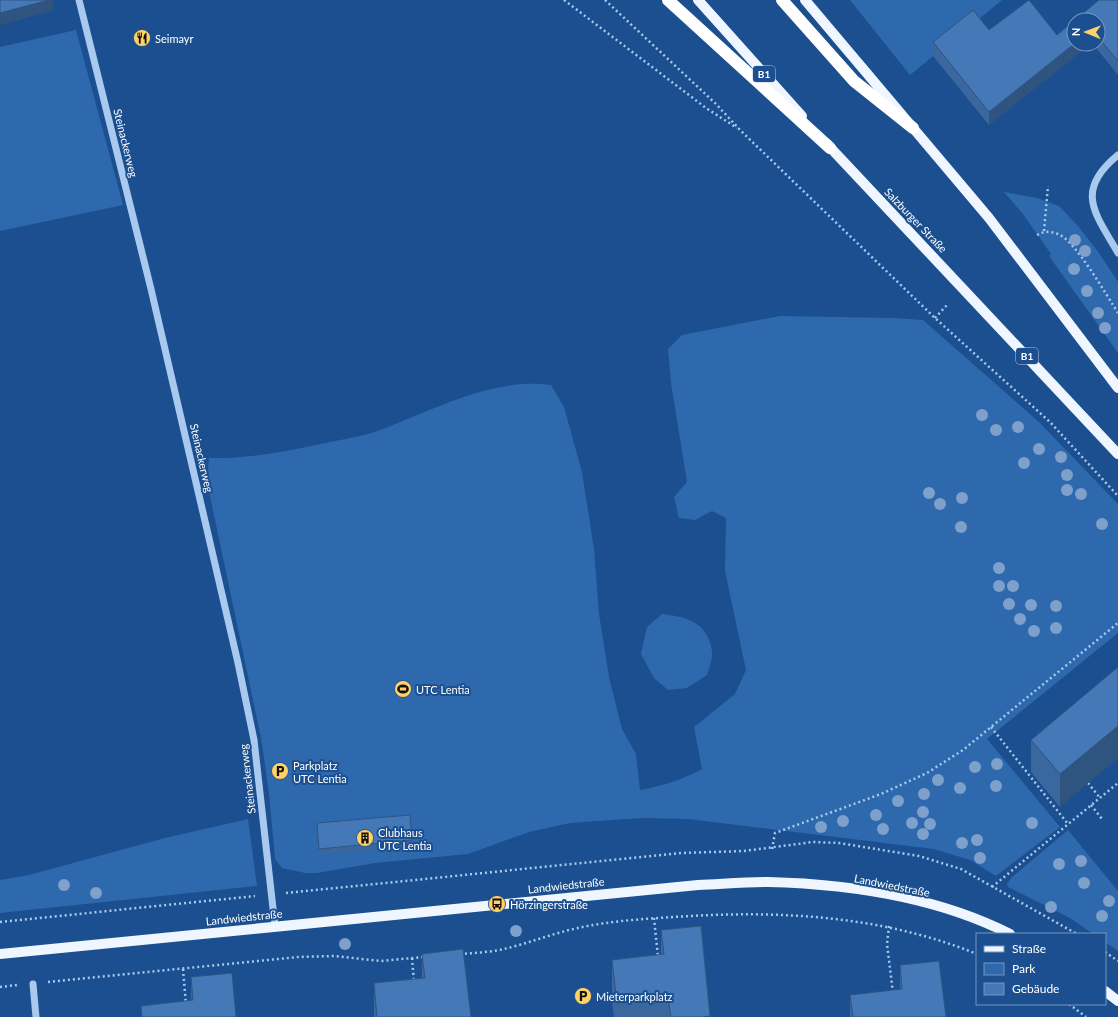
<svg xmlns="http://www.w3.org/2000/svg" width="1118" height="1017" font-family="Lato,sans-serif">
<rect width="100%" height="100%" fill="#1b4f8f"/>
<g fill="#2e69ad">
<path d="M850 0H1002L910 75Z"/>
<path d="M76 30 123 205 0 231V47Z"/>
<path d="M1004 192 1037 198 1059 206 1078 226 1099 253 1118 282V353L1049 256 1051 254 1023 214Z"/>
<path d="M780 316 893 318 923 320 1039 422 1118 504V633L987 739 1060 827 996 876 970 860 934 849 688 819 641 818 570 823 529 832 468 854 375 863 317 873H305L282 868 275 859 269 793 261 738 207 482 209 458C251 459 294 450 335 441 349 438 364 436 377 431 432 411 490 377 551 385L564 407 582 472 594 549 599 614 609 677 622 729 636 754 640 790C662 786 682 780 702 769L694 727 735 694 746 670 725 571 726 518 712 511 695 520 679 518 674 497 687 482 671 383 668 349 682 335Z"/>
<path d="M662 614C687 617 708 622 712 651 713 658 709 668 707 675L687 688 668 690 654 678 641 654 647 627Z"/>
<path d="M248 819 257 886 0 913V880L29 875 165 838Z"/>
<path d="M1068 830 1118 891V951L1105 942V934H1093L1070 918 1008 887 1007 884 1011 878Z"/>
</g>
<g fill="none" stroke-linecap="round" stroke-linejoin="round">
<g stroke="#a9c9ee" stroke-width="2.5" stroke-dasharray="2 3" stroke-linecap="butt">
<path d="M564 0 706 108 737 128"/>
<path d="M605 0 716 104 741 131 935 318 1050 422 1118 496"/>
<path d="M1044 231 1048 186"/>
<path d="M1037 235C1044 231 1050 231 1058 234 1075 240 1107 296 1118 313"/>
<path d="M935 318 947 305"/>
<path d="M991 727 1068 824"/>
<path d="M1088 783 1100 798"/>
<path d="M1091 805 1102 819"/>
<path d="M772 849 775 833 881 794 927 773 963 750 1118 623"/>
<path d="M992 887 1118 783"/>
<path d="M286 893 681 853 744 851 813 842 839 843 919 856 961 869 1077 934"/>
<path d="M654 918 658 957"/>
<path d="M0 922 255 896"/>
<path d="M889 926 887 944 893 993"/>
<path d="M1105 952 1118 961"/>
<path d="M460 954C476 953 493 952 508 948 532 942 554 933 578 928 609 921 642 919 674 917 777 910 881 915 977 954"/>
<path d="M412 958 414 982"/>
<path d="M183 969 186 1005"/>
<path d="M48 982 298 957 334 956 381 961 423 957"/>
<path d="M0 987 17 985"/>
<path d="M1069 1004 1086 1017"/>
</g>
<g stroke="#a9c9ee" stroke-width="7">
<path d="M79 0 151 289 238 663 254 740 275 926"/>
<path d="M1118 155C1074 191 1095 213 1118 253"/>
<path d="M33 984 36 1017"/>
</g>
<g stroke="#f0f6ff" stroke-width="10">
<path d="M698 0 802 116"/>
<path d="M805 0 989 218 1118 388"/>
<path d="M826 143 1118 454"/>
<path d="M0 954 698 885C722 884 745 882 768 882 849 884 937 897 1010 934"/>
<path d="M1105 991 1118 1001"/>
</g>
<g stroke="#fff" stroke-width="12">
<path d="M668 0 830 148"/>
<path d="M782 0 854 81 913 128"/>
</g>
</g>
<g fill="#7ea0ca">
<circle cx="1075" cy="240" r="6"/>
<circle cx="1085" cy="251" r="6"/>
<circle cx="1074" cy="269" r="6"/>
<circle cx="1087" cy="291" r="6"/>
<circle cx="1098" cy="313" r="6"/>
<circle cx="1105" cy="328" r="6"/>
<circle cx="982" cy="415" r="6"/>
<circle cx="1018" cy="427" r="6"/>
<circle cx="996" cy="430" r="6"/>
<circle cx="1039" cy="449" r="6"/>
<circle cx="1061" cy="457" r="6"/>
<circle cx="1024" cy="463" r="6"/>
<circle cx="1067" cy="475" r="6"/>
<circle cx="1067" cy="490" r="6"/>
<circle cx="929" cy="493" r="6"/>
<circle cx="1081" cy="494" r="6"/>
<circle cx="962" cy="498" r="6"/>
<circle cx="940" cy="504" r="6"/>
<circle cx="1102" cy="524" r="6"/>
<circle cx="961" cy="527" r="6"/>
<circle cx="999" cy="568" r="6"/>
<circle cx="999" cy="586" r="6"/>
<circle cx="1013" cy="586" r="6"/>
<circle cx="1009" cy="604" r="6"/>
<circle cx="1031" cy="605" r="6"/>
<circle cx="1056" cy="606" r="6"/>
<circle cx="1020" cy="619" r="6"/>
<circle cx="1056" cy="628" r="6"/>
<circle cx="1034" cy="631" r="6"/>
<circle cx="997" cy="764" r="6"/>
<circle cx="975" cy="767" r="6"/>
<circle cx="938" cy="780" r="6"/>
<circle cx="996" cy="786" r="6"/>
<circle cx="960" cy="788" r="6"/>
<circle cx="924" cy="794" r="6"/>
<circle cx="898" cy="801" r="6"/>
<circle cx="923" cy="812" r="6"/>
<circle cx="876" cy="815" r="6"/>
<circle cx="843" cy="821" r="6"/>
<circle cx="912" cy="823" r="6"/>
<circle cx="1032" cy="823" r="6"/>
<circle cx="930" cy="824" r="6"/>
<circle cx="821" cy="827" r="6"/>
<circle cx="883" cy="829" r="6"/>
<circle cx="923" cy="834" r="6"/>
<circle cx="977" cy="840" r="6"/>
<circle cx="962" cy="843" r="6"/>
<circle cx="980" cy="858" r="6"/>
<circle cx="1081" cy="861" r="6"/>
<circle cx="1059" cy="864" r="6"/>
<circle cx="1084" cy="883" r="6"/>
<circle cx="64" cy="885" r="6"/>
<circle cx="96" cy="893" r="6"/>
<circle cx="1109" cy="901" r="6"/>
<circle cx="1051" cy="907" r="6"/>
<circle cx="1102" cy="916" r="6"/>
<circle cx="516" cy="931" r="6"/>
<circle cx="345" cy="944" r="6"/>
</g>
<g fill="#3a679d">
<path d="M1118 0V75L1093 44H1098V20Z"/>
<path d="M989 30V125L933 56V42Z"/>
<path d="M1118 667 1060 807 1031 772V740Z"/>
<path d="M317 823 412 840V846L319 855Z"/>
<path d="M701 926 710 1017H614L612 1002V960L661 954V930Z"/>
<path d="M422 954 471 1017H374V983L422 978Z"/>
<path d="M900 965 946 1017H850V995L900 990Z"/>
<path d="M191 977 236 1017H141V1006L191 1001Z"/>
</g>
<g fill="#305480">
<path d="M49 0H53V11L0 25V13Z"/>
<path d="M1074 44H1091L989 125V112Z"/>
<path d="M1118 726V758L1060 807V774Z"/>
</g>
<g fill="#4478b7" stroke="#305480">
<path d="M0 0H49L0 13Z"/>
<path d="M1029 0 1057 35 1074 21V44L989 112 933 42 973 10 989 30Z"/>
<path d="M1099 0H1118V61L1098 37V20H1075Z"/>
<path d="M1118 667V726L1060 774 1031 740Z"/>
<path d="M410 815 412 840 319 849 317 823Z"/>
<path d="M701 926 710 1016 702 1017H671L668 997 617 1003 612 960 664 954 661 930Z"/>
<path d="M463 949 471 1017H377L374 983 425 978 422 954Z"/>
<path d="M939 961 946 1017H853L850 995 902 989 900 965Z"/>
<path d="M232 973 236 1017H142L141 1006 193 1000 191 977Z"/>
</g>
<defs>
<g id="restaurant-disc" transform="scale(0.9)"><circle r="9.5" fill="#ffd166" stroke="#1b4f8f"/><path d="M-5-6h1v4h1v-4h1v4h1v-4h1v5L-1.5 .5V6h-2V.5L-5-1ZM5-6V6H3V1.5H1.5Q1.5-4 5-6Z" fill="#111"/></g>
<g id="stadium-disc" transform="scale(0.9)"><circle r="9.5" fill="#ffd166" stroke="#1b4f8f"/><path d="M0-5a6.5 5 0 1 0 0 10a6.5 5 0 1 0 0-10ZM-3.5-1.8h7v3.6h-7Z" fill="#111"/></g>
<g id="parking-disc" transform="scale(0.9)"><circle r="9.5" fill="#ffd166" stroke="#1b4f8f"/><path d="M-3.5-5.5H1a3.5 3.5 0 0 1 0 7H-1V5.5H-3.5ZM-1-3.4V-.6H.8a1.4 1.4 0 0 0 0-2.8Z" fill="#111"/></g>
<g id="building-disc" transform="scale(0.9)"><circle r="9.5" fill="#ffd166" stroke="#1b4f8f"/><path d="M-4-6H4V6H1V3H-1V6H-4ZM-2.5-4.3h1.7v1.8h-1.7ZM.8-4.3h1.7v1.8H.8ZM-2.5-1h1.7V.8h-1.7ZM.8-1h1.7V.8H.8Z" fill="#111"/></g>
<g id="bus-disc" transform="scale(0.9)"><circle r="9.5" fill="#ffd166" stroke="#1b4f8f"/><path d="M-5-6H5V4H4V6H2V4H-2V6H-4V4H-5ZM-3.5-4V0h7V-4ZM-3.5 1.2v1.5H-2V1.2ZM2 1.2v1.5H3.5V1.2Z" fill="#111"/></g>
</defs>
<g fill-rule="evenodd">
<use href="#restaurant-disc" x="142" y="38"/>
<use href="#stadium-disc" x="403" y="689"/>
<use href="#parking-disc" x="280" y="771"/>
<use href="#building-disc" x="365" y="838"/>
<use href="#bus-disc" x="497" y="904"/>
<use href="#parking-disc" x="583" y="996"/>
</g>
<g text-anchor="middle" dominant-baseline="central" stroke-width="4" stroke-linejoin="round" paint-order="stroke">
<g fill="#1b4f8f" stroke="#bbcadd" stroke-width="1">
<rect x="753" y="66" width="22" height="16" rx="3"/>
<rect x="1016" y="348" width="22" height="16" rx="3"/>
</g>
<g font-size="10" font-weight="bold" fill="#fff">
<text x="764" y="74">B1</text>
<text x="1027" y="356">B1</text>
</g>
<g font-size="11" fill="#fff" stroke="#1b4f8f" text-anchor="start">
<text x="155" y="38">Seimayr</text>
<text x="416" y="689">UTC Lentia</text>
<text x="293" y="765">Parkplatz<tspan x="293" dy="13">UTC Lentia</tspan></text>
<text x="378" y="832">Clubhaus<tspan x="378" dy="13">UTC Lentia</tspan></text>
<text x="510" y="904">Hörzingerstraße</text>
<text x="596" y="996">Mieterparkplatz</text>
</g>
<g font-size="11" fill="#fff" stroke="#1b4f8f">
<text transform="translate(126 143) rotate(76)">Steinackerweg</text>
<text transform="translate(916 220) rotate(46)">Salzburger Straße</text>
<text transform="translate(202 458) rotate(77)">Steinackerweg</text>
<text transform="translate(247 779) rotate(-97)">Steinackerweg</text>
<text transform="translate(566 885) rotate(-6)">Landwiedstraße</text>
<text transform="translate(892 885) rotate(11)">Landwiedstraße</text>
<text transform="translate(244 917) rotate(-6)">Landwiedstraße</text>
</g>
</g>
<rect x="976" y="933" width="130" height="72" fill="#1b4f8f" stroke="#7695bc"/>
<rect x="984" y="946" width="20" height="6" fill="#f0f6ff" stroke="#7695bc"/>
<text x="1012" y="953" font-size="12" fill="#ffffff">Straße</text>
<rect x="984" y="963" width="20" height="12" fill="#2e69ad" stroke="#7695bc"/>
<text x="1012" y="973" font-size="12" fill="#ffffff">Park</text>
<rect x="984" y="983" width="20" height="12" fill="#4478b7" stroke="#7695bc"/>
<text x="1012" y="993" font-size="12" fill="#ffffff">Gebäude</text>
<g transform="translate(1086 32) rotate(271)"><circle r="19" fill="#1b4f8f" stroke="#7695bc"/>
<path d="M0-3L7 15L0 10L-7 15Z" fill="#ffd166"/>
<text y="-6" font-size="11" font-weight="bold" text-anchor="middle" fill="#ffffff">N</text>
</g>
</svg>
